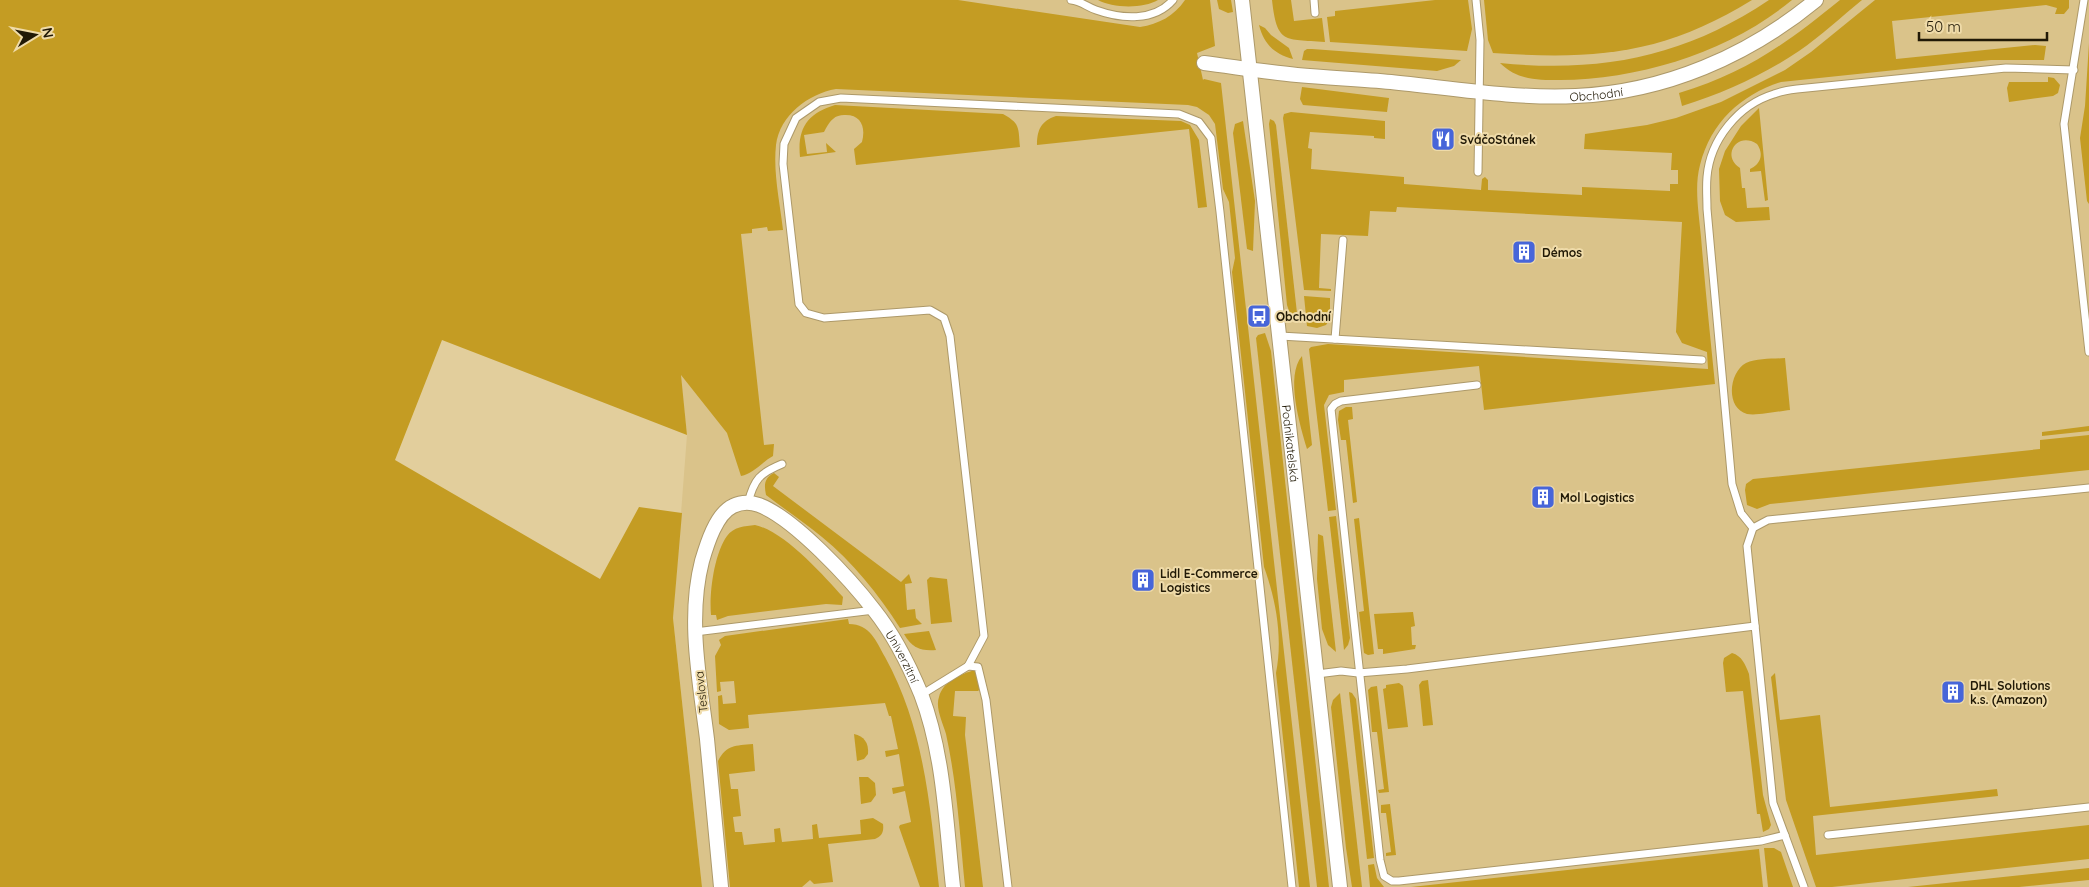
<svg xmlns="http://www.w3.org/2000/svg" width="2089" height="887" font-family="Quicksand,sans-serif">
<rect width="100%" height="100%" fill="#e2ce9c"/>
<path fill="#dac38a" d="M640 0H2089V887H702L673 618 687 435Z"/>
<g fill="#c49c23">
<path d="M0 0H958L1140 27C1159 24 1174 16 1185 0H1210L1215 46 1197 53 1203 80 1204 79 1221 83 1310 887H1299L1276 673C1283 638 1276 600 1264 567L1232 272 1235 258 1229 202 1223 189 1215 124 1209 115 1197 107 1188 105 836 89C808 94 780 115 776 145 773 173 780 203 783 230L768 231 767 227 752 229V233L741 234 764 445 774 444 773 456C762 462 753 474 741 476L727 433 681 375 687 435 442 340 395 460 600 579 639 507 682 513 673 618 702 887H0Z"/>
<path d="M1098 0H1158C1143 9 1112 8 1098 0Z"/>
<path d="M1217 0H1231L1233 12 1228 13 1219 9Z"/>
<path d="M1272 0H1291L1294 21 1322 18 1325 42C1284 39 1277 44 1272 0Z"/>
<path d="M1435 0H1468L1472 29 1467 51 1330 42 1327 17 1335 16V11Z"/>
<path d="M1484 0H1752C1663 55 1594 60 1493 53L1488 40Z"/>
<path d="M1769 0H1792C1729 52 1641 79 1560 80 1537 80 1517 80 1500 63 1601 73 1684 57 1769 0Z"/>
<path d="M1840 0H1862C1841 17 1821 36 1799 51 1763 75 1724 93 1682 106L1679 93C1746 73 1787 43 1840 0Z"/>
<path d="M1875 0H2069V8L2064 14H2055L2057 8 2046 5 1892 21 1896 59 2035 45 2046 46 2044 60H1991L1781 82C1741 95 1711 122 1700 165 1694 187 1699 214 1701 237 1705 286 1710 335 1715 384L1484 410 1479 366 1344 380V392L1329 395 1324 405 1336 510 1328 511 1309 349 1311 347 1328 344 1708 369 1707 352 1682 343 1676 332 1682 222 1397 207 1396 212 1370 211 1368 236 1321 234 1319 288 1331 289V291L1304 290 1283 118 1284 114 1291 112 1385 121V139L1374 138V136L1310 132 1308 148 1312 149 1311 169 1404 177V184L1481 190 1482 179 1485 177 1488 180V190L1582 195V187L1670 191V184H1678V170H1671L1672 153 1584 149 1585 134 1647 125 1676 118 1721 102 1785 70 1811 52Z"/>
<path d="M1259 25 1265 28 1271 35 1289 48 1293 59C1274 54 1264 44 1259 25Z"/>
<path d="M2089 43V204L2087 201 2080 138 2085 106Z"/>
<path d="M1307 49H1312L1461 60 1454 66 1437 71 1302 60 1304 51Z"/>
<path d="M2048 77 2054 78 2060 85 2058 93 2053 96 2009 102 2007 88 2009 82H2048Z"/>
<path d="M1302 87 1389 98 1387 112 1303 105 1300 99Z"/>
<path d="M835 105 1003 114C1021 124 1018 128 1020 147L856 165 854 149 862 142C866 127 861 114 844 115 840 115 836 116 833 119 829 122 826 128 824 132L804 135 807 154 827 152 826 143 836 152 800 157C797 128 808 113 835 105Z"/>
<path d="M1759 108 1768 200 1765 201 1761 171 1750 172V169C1761 164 1764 154 1757 144 1737 131 1721 156 1740 168L1742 188H1745L1747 208 1769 207 1770 220 1736 222 1725 215 1720 201 1719 169 1725 151 1741 126Z"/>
<path d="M1056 116 1181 121 1190 125 1199 140 1207 207 1198 208 1189 129 1037 145C1037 130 1041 121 1056 116Z"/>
<path d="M1270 119 1274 121 1276 125 1298 322 1289 311 1287 305 1269 124Z"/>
<path d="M1243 121 1255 201 1253 251 1247 249 1233 133 1235 124Z"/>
<path d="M1304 296 1330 298V319L1326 325 1317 328 1307 326Z"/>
<path d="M1265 333 1271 351 1329 887H1317L1256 338 1258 335Z"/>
<path d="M1302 356 1312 445 1307 449C1300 425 1285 376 1302 356Z"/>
<path d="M1785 358 1790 410C1779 411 1757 416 1747 414 1725 408 1729 372 1746 363 1757 358 1773 359 1785 358Z"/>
<path d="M1346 407H1352L1353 419 1348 420 1357 502 1353 503 1346 440H1341L1338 420 1339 411Z"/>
<path d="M2089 426V431L2042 436V432Z"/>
<path d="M2089 435V470L1770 504 1757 509 1747 505 1745 490 1746 484 1753 479 2040 449V440Z"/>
<path d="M774 473 779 477 773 486 901 582 909 574 912 583 905 584 907 610 915 609 916 618 922 624 900 628C879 595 852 561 822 537 804 522 784 509 766 495 764 485 764 478 774 473Z"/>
<path d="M1336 516 1350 638 1348 645 1344 650 1329 517Z"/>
<path d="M1359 518 1374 654 1368 655 1364 653 1359 612 1364 611 1354 519Z"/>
<path d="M755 525C784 531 823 575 843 597L842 605 826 604 728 616 717 620 716 615H711C709 594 714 554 727 536 733 527 745 526 755 525Z"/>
<path d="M1318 534 1323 536 1336 652 1328 645 1322 629 1317 579Z"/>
<path d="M930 577 947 579 952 622 931 624 927 580Z"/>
<path d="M1413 612 1415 626 1411 627 1412 645H1416L1415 649 1383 654V649H1378L1374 614Z"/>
<path d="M848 619 849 624C870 624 876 641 885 657 925 730 930 807 939 887H920L899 827 900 825 911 822 905 791 893 794 892 788 904 786 899 754 886 757 885 751 898 749 891 716H889L885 703 748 715 749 728 729 730 719 724 718 696 722 695 723 704 736 703 734 681 720 682 721 691 717 692 715 656 721 645 719 640 725 636Z"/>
<path d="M929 631 936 650C920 651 912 648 904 634Z"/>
<path d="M1732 653C1742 656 1745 664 1749 674L1763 795 1771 825 1769 829 1763 832 1760 814H1757L1743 691 1726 692 1723 663 1724 658Z"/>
<path d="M975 670 977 672 981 688 978 691H955L953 716 966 717 965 735 983 887H965C960 836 957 784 946 734 943 723 935 708 939 697 943 681 961 674 975 670Z"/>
<path d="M1775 673 1780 720 1820 715 1830 807 1997 789 1998 796 1813 816 1816 855 2089 825V859L1832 887H1816L1786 800 1771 677Z"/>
<path d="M1428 680 1433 725 1423 726 1419 685 1422 681Z"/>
<path d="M1399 683 1403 686 1408 727 1388 729 1383 689 1386 688V685Z"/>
<path d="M1377 686 1389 792 1379 793 1378 790 1384 789 1377 732H1372L1368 690 1371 687Z"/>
<path d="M1349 692 1352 693 1356 699 1374 858 1367 859Z"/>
<path d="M1340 693 1362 887H1352L1346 848 1331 707 1333 700Z"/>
<path d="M854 734C864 736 869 743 868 754L864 759 857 761Z"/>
<path d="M753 744 755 771 729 774 731 789H738L741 816 733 817 735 832H742L744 845 775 842 774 829 780 828 782 842 813 839 812 825 817 824 819 838 861 834 860 820 873 818 883 824C884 832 882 836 875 839L828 844 833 882 814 884 810 880 802 887H730L718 761C727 744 735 746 753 744Z"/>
<path d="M859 777H868L875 783 876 795 871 802 861 804Z"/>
<path d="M1390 804 1396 855 1386 856V853L1391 852 1386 813H1381V805Z"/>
<path d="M1764 848H1774L1781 852 1793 887H1768Z"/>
<path d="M1759 849 1763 887H1411Z"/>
<path d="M1374 864 1377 878 1384 887H1370L1368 865Z"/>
<path d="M2089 868V880L2019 887H1908Z"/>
</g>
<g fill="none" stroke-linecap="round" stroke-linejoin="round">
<g stroke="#ad9969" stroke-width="9">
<g id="service">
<path d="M1071 0C1081 1 1087 7 1096 10 1121 19 1154 22 1173 0"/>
<path d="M1314 0 1315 13"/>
<path d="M1476 0 1480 40 1478 172"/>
<path d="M2084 0 2064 124 2089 352"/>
<path d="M1280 336 1702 360"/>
<path d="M1335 339 1343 240"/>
<path d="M1477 385 1341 401 1335 404 1331 409 1380 860 1384 876 1392 881H1399L1761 841 1785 835"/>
<path d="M748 503C754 479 760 473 782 464"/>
<path d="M1753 528 1741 513 1732 484 1707 209C1707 198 1706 188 1707 177 1710 140 1738 105 1774 94 1781 91 1789 90 1797 89L2006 68 2074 70"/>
<path d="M695 632 874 610"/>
<path d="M968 666 978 667 986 700 1008 887"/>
<path d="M1317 674 1341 671 1358 673 1407 669 1755 626"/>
<path d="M921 695 968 666 984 636 950 336 944 318 930 310 824 318 806 313 799 304 783 164 784 144 796 118 819 102 841 98 1179 114 1199 122 1211 138 1220 212 1292 887"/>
<path d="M1828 835 2089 807"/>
<path d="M1804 887 1773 803 1747 546 1753 528 1768 520 2089 488"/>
</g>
</g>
<g stroke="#ad9969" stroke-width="16">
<g id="minor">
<path id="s1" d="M1242 0 1340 887"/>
<path id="s2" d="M1204 63C1235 67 1266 72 1297 75 1329 78 1360 79 1391 82 1451 88 1515 99 1576 96 1665 92 1748 56 1816 0"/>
<path id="s3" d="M721 887C716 838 712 788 707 739 700 682 687 619 702 561 707 544 716 514 733 506 741 502 751 502 759 505 794 518 851 580 874 610 894 635 909 665 921 694 944 754 946 823 953 887"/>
</g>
</g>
<use href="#service" stroke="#fff" stroke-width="7"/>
<use href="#minor" stroke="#fff" stroke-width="14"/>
</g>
<defs>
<g id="restaurant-square" transform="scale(1.25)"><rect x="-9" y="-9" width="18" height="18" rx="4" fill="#4765d9" stroke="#efdba9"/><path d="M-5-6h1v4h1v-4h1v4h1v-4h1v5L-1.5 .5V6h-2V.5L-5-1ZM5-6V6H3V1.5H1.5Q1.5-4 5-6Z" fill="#fff"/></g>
<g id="building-square" transform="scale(1.25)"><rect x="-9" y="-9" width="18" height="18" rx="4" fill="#4765d9" stroke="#efdba9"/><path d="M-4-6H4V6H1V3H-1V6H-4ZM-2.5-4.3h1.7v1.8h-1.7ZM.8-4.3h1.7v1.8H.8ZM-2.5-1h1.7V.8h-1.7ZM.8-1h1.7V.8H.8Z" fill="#fff"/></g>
<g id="bus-square" transform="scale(1.25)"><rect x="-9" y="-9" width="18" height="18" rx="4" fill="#4765d9" stroke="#efdba9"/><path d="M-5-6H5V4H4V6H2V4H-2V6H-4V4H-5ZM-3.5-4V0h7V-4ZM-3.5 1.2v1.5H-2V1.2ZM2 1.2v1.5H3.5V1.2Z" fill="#fff"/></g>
</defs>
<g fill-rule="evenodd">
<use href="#restaurant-square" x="1443" y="139"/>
<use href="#building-square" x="1524" y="252"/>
<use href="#bus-square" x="1259" y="316"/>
<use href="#building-square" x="1543" y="497"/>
<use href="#building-square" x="1143" y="580"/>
<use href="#building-square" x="1953" y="692"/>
</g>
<g text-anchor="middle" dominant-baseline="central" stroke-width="4" stroke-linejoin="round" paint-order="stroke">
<g font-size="12" fill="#211906" stroke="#efdba9">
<text stroke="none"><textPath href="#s2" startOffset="394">Obchodní</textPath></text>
<text stroke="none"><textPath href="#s1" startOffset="446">Podnikatelská</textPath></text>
<text stroke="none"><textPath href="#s3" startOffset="631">Univerzitní</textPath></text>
<text transform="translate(701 692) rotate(-96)">Teslova</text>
</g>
<g font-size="12" font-weight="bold" fill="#211906" stroke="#efdba9" text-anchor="start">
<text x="1460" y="139">SváčoStánek</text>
<text x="1542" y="252">Démos</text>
<text x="1276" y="316">Obchodní</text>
<text x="1560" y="497">Mol Logistics</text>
<text x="1160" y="573">Lidl E-Commerce<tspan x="1160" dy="14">Logistics</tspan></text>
<text x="1970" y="685">DHL Solutions<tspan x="1970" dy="14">k.s. (Amazon)</tspan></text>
</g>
</g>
<g transform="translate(35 35) rotate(80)" stroke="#efdba9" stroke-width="4" paint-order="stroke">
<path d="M0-4L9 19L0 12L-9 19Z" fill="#211906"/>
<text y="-8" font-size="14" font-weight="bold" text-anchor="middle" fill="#211906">N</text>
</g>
<path d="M1919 32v8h128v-8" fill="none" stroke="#211906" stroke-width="2.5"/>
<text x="1926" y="32" font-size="15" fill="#211906" stroke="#efdba9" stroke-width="4" paint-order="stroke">50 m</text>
</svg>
